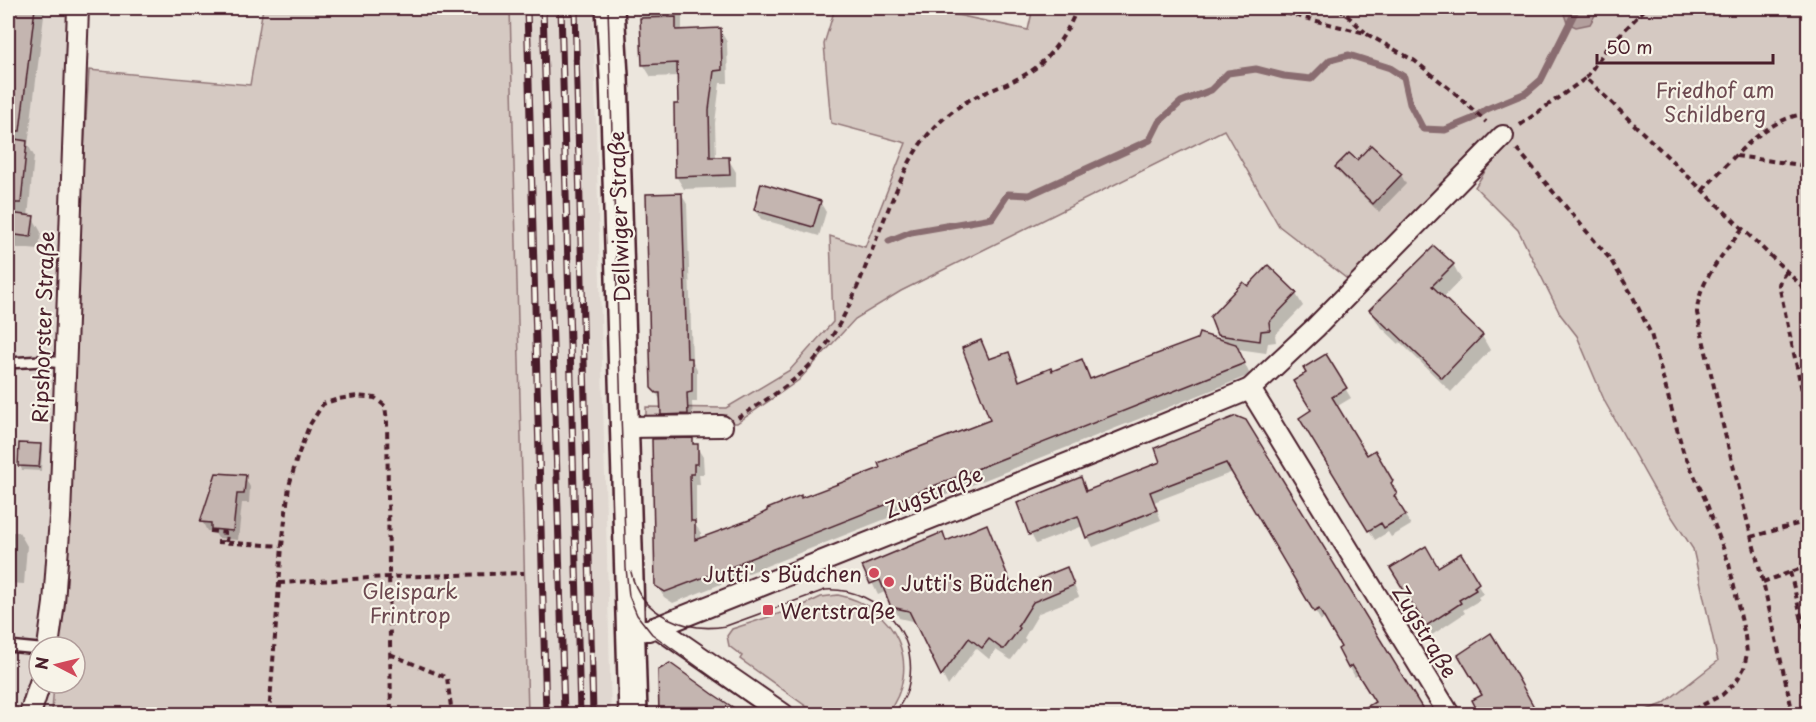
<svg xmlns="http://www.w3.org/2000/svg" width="1816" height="722" font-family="'Playpen Sans',sans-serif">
<rect width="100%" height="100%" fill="#ece6dd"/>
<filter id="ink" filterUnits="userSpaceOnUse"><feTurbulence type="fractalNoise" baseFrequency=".0167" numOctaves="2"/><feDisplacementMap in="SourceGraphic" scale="12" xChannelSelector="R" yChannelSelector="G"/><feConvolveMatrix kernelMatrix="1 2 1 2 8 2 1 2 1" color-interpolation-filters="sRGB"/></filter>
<g filter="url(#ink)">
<g fill="#e0d7d0">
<path d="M8 8H71L56 518 39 647V683H52V712L8 707Z"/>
<path d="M510 8H593L611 714H528Z"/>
</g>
<g fill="#d5c9c2" stroke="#907476" stroke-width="1.5">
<path d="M263 8H510L528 714H43L52 712 54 683H75V647H57L71 360 89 70 250 85Z"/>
<path d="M835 8H924L1028 30 1033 8H1808V714H1636L1663 704 1718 661 1693 549 1655 491 1605 402 1577 336 1560 314 1518 230 1475 187 1493 159 1483 143 1444 189 1355 285 1279 226 1224 130 901 291 855 319 799 380 737 423H646V407L726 408 790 370 833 322 830 236 865 247 906 143 831 123 824 44Z"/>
<path d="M838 595C896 606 924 666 887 714H817L740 659 742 656 729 646 727 636 732 629 802 606 821 597Z"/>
</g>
<path fill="#b39f9d" stroke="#896c6f" stroke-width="1.5" d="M1562 8H1599L1590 24 1576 27 1567 23Z"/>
<g fill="#0003">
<path d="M8 8H45L28 145 34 156 28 217 33 218 41 232 39 250 8 247Z"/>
<path d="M641 8H682V31L720 30 727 42 728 83H720L715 123 716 159H728L736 172V187L684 189 676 176 679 76 651 77 643 64Z"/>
<path d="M1357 162 1401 175 1406 184 1379 212 1343 177 1337 168Z"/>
<path d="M681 194 687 204 692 360 697 369V402H692L693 424H668L663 414 662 402 652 387Z"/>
<path d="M820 202 826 212 819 236 761 219 755 209Z"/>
<path d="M1453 264 1461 279 1443 298 1482 336 1490 350 1451 392 1400 342 1399 344 1379 325 1371 311Z"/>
<path d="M1248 289 1296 294 1303 306 1275 335 1276 342 1268 343 1266 353 1238 349 1250 375 673 603 664 597 657 586 692 440 703 457 704 474H699L700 485H696V526L701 533V540L882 468 992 421 981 342 990 361 1009 354 1015 365 1021 382 1052 373 1082 361 1091 380 1222 341 1219 335Z"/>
<path d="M1325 356 1351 398 1336 407 1366 458 1374 452 1397 492 1395 493 1401 504 1399 506 1411 525 1391 537 1388 532 1375 540 1301 418 1313 411 1308 373Z"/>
<path d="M1245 421 1424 714H1379L1373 705 1376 703 1359 674 1355 677 1340 650 1343 648 1325 618 1321 621 1233 472 1154 502 1161 520 1093 547 1083 526 1036 544 1031 534 1019 504 1080 479 1087 492 1162 463Z"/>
<path d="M40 445 42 450 41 471 22 470 20 466Z"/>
<path d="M245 477 250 487 249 503H242L238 540 218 538 214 532 207 531 202 521Z"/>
<path d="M8 486 13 497 12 532H19L27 546 24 584 8 583Z"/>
<path d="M986 526 993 537 1014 590 1067 569 1079 597 1039 613 1024 638 1026 640 1011 660 996 650 989 659 976 648 948 686 916 622 899 618 887 591 878 595 864 566 942 534 947 542Z"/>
<path d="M1460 555 1483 594 1478 597 1480 600 1463 610 1465 613 1432 635 1392 568 1437 570Z"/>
<path d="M1491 635 1536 714H1482L1474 701 1484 695Z"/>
<path d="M670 665 740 714H661L659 670Z"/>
</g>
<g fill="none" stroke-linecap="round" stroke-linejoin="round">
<path stroke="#896c6f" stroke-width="7" d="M889 241 911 232 992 218 1008 194 1029 195 1150 140 1159 122 1181 102 1211 90 1228 73 1256 69 1284 76 1311 79 1330 60 1349 55 1390 68 1404 77 1410 104 1423 129 1445 130 1472 119 1487 109 1526 93 1541 80 1577 8"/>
</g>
<g fill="#c4b5b0" stroke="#4a1f2b" stroke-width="1.5">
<path d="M8 8H35L20 131H8Z"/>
<path d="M676 17V30L721 28 722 70 714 71 709 110 710 157H729L730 175 675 177 674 104H678L677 63 642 65 640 18Z"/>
<path d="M8 138 27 141 21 203H8Z"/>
<path d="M1371 145 1402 174 1373 204 1335 167 1349 153 1357 160Z"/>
<path d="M761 183 821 201 813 227 754 210Z"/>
<path d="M682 193 687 358H692V392L687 393 688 414 661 415 660 393H656L651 388 646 194Z"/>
<path d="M8 213 34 216 31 237 8 234Z"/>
<path d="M1434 246 1454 264 1432 286 1483 335 1442 378 1391 329 1390 330 1369 310Z"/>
<path d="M1268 265 1297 293 1269 322 1270 330 1261 331 1260 341 1217 335 1210 317 1243 282 1248 286Z"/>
<path d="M1199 333 1236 344 1245 363 741 562 742 563 723 570 665 592 655 586 652 439 693 438V444H698V464H694V474H690L691 521H695V540L752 519 767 511V509L801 495V498L880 468 878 463 990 420 962 348 981 340 989 359 1009 352 1019 381 1051 368 1052 371 1082 359 1090 379 1197 339Z"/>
<path d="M1326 354 1347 388 1332 397 1367 455 1375 450 1393 481 1391 483 1397 494 1394 496 1406 515 1384 528 1381 523 1368 531 1299 418 1311 410 1293 381 1306 373 1303 368Z"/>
<path d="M1236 416 1246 420 1426 714H1354L1375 702 1352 665 1348 668 1338 649 1341 647 1319 609 1314 612 1226 463 1150 492 1157 510 1086 538 1078 516 1029 535 1017 503 1081 477 1086 491 1160 462 1155 448Z"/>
<path d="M19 443 41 444 39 467 18 466Z"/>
<path d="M216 473 246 475 244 494H237L233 531 211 529V523L200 522Z"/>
<path d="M987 524 1013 589 1067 567 1074 585 1033 602 1018 626 1020 628 1004 649H1002L989 639 982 648 969 638 941 676 909 611 891 607 880 580 870 584 862 566 943 532 946 541Z"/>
<path d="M1426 546 1438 567 1461 553 1479 583 1474 587 1476 590 1459 600 1461 603 1426 626 1390 568Z"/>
<path d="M1491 633 1510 664 1538 714H1479L1472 700 1482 695 1458 655Z"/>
<path d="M670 663 713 694 743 714H659L658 670Z"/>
</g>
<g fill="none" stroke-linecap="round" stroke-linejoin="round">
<g stroke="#4a1f2b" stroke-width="14">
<g id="service">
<path d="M8 363 42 361 64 363"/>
<path d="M8 646 39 649"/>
</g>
</g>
<g stroke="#4a1f2b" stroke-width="24">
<g id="minor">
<path d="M1250 389 1449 714"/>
<path d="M624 427 722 426"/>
<path d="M657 627 783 714"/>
<path d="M631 630H648L657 627 1109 447 1250 389 1315 328 1503 136"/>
<path d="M48 647 54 603 60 518 78 8"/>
<path d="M30 714 40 683"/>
</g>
</g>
<g stroke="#4a1f2b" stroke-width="32">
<path id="secondary" d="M610 8 614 76 633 714"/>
</g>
<g stroke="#4a1f2b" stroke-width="4" stroke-dasharray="6 4.5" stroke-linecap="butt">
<path d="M1265 8 1365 33 1415 61 1456 94 1486 122"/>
<path d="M1339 8 1365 32"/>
<path d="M1586 78 1606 49 1646 8"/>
<path d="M1520 125 1586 78 1808 292"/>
<path d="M1517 149 1610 259 1631 293 1651 334 1683 451 1705 499 1729 564 1745 636 1747 653 1744 668 1736 682 1722 695 1685 714"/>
<path d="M1736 156 1808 166"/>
<path d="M1703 190C1732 159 1764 119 1808 113"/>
<path d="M1742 229C1724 254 1698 281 1697 313L1725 434 1763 582 1793 714"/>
<path d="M1786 272 1780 280 1779 285 1808 418"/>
<path d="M738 418C761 403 786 388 805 370 846 329 862 274 883 222 893 198 909 156 926 137 939 121 957 106 975 97 995 88 1024 79 1040 64 1056 49 1070 28 1077 8"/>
<path d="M210 531 227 533 226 542"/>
<path d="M1751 537 1808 521"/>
<path d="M217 542 282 546"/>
<path d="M1790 572 1808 644"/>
<path d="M1763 582 1808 566"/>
<path d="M279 583 389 577 524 573"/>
<path d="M390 654 447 678 452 714"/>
<path d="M269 714 282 546 289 486 297 458 309 426 323 404 338 399 357 396 375 398 385 406 387 422 391 714"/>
</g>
<use href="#service" stroke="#f7f3e8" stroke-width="9"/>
<use href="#minor" stroke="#f7f3e8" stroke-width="20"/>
<use href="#secondary" stroke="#f7f3e8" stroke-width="27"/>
<g stroke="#4a1f2b" stroke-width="1.5">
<path d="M608 8 626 568 629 596 637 615 652 634 763 714"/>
<path d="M631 572C640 615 687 633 726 626L825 590C881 587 925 639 906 694 903 701 898 708 894 714"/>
</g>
<g stroke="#4a1f2b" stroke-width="7">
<g id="rail">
<path d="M527 8 546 714"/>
<path d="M543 8 564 714"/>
<path d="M561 8 580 714"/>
<path d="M575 8 593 714"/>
</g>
</g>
<use href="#rail" stroke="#f7f3e8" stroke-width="4.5" stroke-dasharray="14" stroke-linecap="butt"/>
</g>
</g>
<g fill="#d1495b" stroke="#f7f3e8" stroke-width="2">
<circle cx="874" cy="573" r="6"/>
<circle cx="889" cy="582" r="6"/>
<rect x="762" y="604" width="12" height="12" rx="3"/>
</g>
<g text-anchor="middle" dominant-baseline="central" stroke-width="4.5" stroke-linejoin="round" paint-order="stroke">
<g font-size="21" fill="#6d4a51" stroke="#f7f3e8">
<text x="1715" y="89">Friedhof am<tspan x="1715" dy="24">Schildberg</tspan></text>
<text x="410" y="590">Gleispark<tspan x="410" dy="24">Frintrop</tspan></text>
</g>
<g font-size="21" fill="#4a1f2b" stroke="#f7f3e8">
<text transform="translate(618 217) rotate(-92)">Dellwiger Straße</text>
<text transform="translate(42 327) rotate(-88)">Ripshorster Straße</text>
<text transform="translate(933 491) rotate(-22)">Zugstraße</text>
<text transform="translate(1426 631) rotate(59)">Zugstraße</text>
</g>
<g font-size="21" fill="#4a1f2b" stroke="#f7f3e8" text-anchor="start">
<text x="862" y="573" text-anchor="end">Jutti' s Büdchen</text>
<text x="901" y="582">Jutti's Büdchen</text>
<text x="780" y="610">Wertstraße</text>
</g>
</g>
<rect width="1816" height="722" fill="none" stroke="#f7f3e8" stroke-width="30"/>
<rect x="15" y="15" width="1786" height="692" fill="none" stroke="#4a1f2b" stroke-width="2" filter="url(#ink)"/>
<g transform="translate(57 665) rotate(277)"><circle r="28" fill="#f7f3e8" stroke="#b29e9c" stroke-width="1.5"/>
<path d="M0-4.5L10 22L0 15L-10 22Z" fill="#d1495b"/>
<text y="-9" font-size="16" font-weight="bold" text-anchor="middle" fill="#4a1f2b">N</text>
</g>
<path d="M1597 54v9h176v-9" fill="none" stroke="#4a1f2b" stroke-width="3"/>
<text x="1606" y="54" font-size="18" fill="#4a1f2b" stroke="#f7f3e8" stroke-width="4.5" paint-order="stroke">50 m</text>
</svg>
